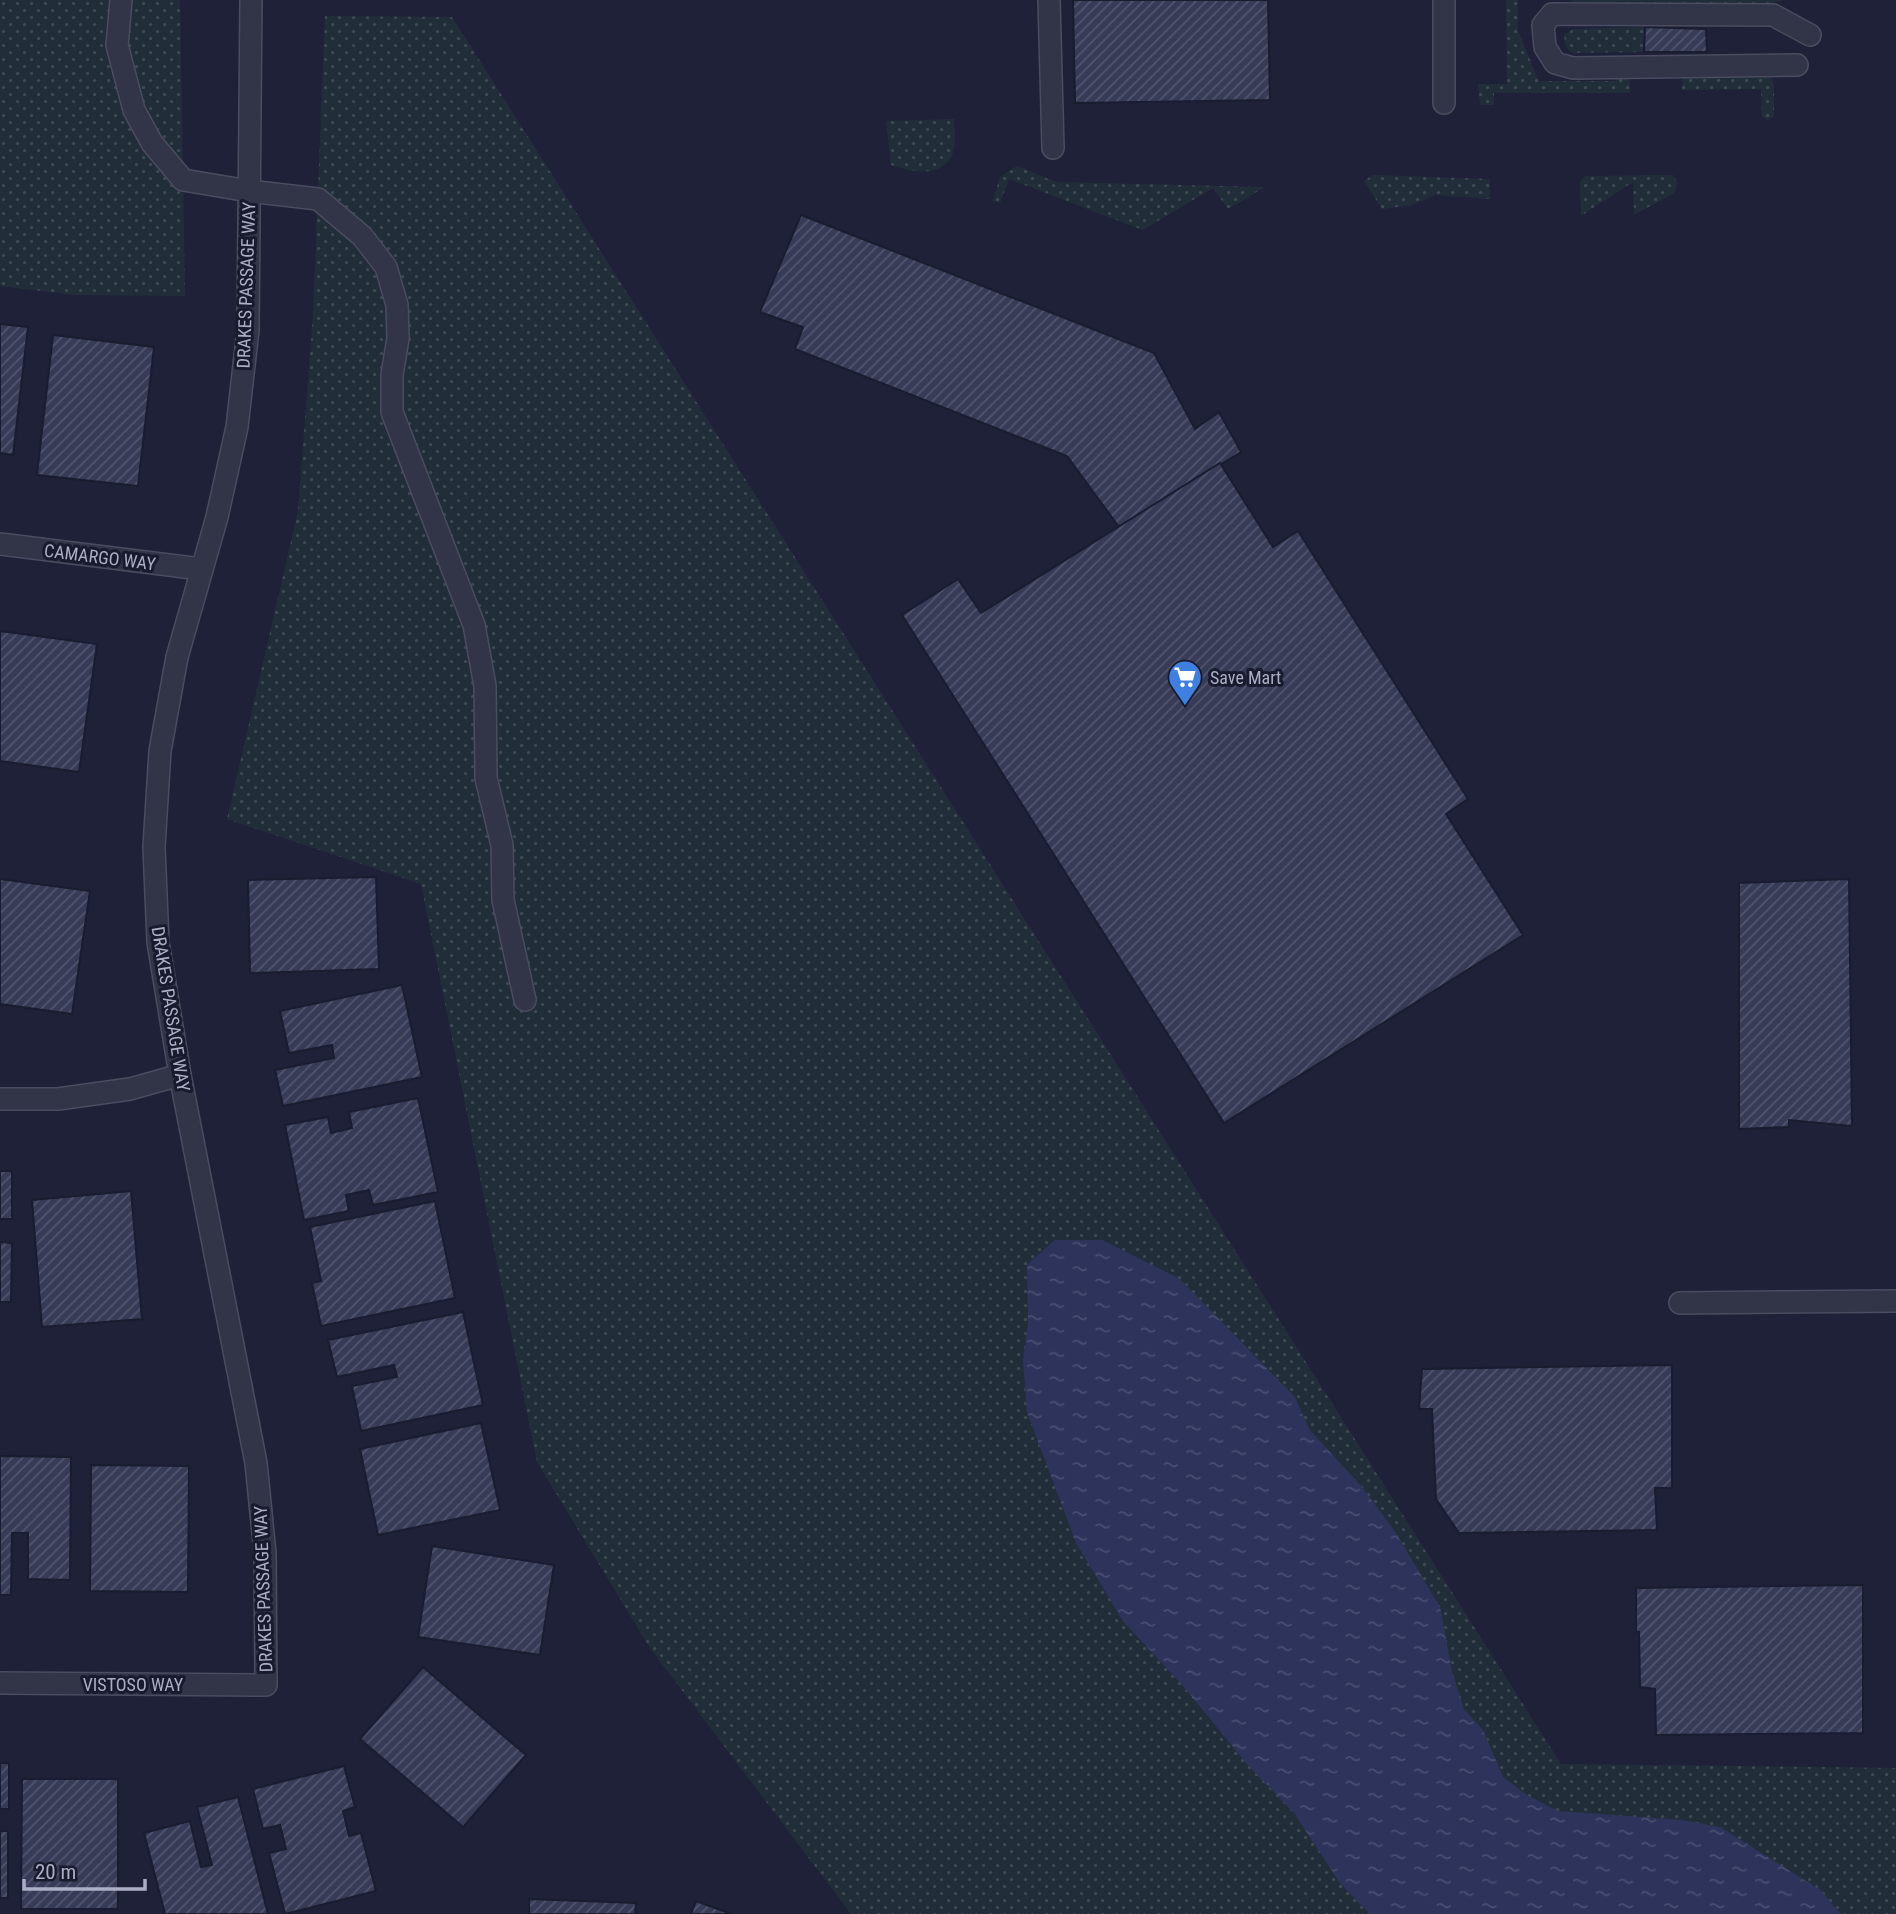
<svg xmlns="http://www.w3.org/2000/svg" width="1896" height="1914" font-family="'Roboto Condensed',sans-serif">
<defs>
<pattern id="grass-dots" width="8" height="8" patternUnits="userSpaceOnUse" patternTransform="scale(1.75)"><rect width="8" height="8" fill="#212e39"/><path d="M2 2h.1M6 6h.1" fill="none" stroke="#3f4a54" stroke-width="1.8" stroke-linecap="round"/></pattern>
<pattern id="water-ripples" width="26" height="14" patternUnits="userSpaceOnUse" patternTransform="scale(1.75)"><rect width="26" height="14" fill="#2e335c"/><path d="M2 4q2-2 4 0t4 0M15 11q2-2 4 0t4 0" fill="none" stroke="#4a4e72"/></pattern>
<pattern id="building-hatch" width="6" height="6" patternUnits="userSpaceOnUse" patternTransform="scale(1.75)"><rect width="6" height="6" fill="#373b56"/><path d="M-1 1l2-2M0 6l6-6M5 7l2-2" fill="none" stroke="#51556d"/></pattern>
</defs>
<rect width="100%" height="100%" fill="#1f2138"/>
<g fill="url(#grass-dots)">
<path d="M0 0H180L185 296 73 295 0 286Z"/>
<path d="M1506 0H1518V31L1539 81H1616V75H1630V93H1494V105H1480L1478 84H1507Z"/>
<path d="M1570 0H1783L1770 3H1575Z"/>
<path d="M325 16 452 17 1561 1764 1896 1768V1914H851L650 1648 537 1462 421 884 227 819 298 511 313 315Z"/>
<path d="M1645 27 1644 52 1573 53C1565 49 1565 43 1564 35L1573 29Z"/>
<path d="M1682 75 1771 77 1774 84V117L1768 120 1762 117 1761 89 1682 90Z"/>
<path d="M954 119C954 131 957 149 950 159 937 178 908 171 891 165L886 121Z"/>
<path d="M1017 166 1056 182 1265 187 1228 209 1213 188 1143 230 1009 179 1000 203 993 201 1000 177Z"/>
<path d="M1373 175 1490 179V199L1435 195 1412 205 1382 209 1364 181Z"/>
<path d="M1673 175 1678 183 1674 193 1634 215 1633 182 1581 216 1580 182 1585 176Z"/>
</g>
<path fill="url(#water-ripples)" d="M1055 1240H1102L1180 1279 1295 1397 1309 1429 1362 1487 1394 1530 1440 1607 1452 1671 1464 1709 1483 1730 1503 1777 1527 1795 1558 1811 1682 1820 1720 1827 1822 1891 1840 1914H1370L1340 1883 1294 1813 1247 1764 1184 1687 1123 1621 1076 1543 1027 1412 1023 1360 1028 1323 1027 1265Z"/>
<g fill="url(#building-hatch)" stroke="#1a1c2f" stroke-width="2">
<path d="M1073 0H1268L1270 100 1075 103Z"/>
<path d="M1645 27 1706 29 1707 52H1644Z"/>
<path d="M801 215 1154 353 1195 429 1219 412 1241 452 1119 527 1067 456 795 349 803 327 760 312Z"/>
<path d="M0 324 28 327 13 455 0 453Z"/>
<path d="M53 335 154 347 138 486 37 475Z"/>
<path d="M1220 463 1273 547 1298 531 1468 799 1446 814 1523 935 1224 1123 902 615 958 579 981 613Z"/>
<path d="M0 631 97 644 79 772 0 761Z"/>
<path d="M376 877 379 969 250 973 248 880Z"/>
<path d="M0 879 90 891 72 1014 0 1004Z"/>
<path d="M1849 879 1852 1126 1789 1120V1127L1739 1129V883Z"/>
<path d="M402 985 422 1077 283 1106 275 1070 334 1058 332 1045 289 1053 280 1011Z"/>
<path d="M418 1098 438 1192 373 1205 369 1190 346 1195 349 1211 304 1220 285 1125 328 1117 331 1133 352 1128 349 1112Z"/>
<rect x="0" y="1171" width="12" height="48"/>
<path d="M131 1191 142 1319 42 1327 32 1200Z"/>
<path d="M435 1201 455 1298 321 1326 312 1283 321 1281 310 1227Z"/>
<path d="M0 1242 12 1243 11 1302H0Z"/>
<path d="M463 1312 483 1405 361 1431 352 1386 397 1377 394 1365 337 1377 328 1340Z"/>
<path d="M1672 1365V1488H1655L1657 1530 1459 1533 1436 1499 1432 1409H1419L1422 1369Z"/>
<path d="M481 1423 500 1510 378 1535 360 1449Z"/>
<path d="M0 1456 71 1457 70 1580 28 1579V1533H12L11 1595H0Z"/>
<path d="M91 1465 189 1466 188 1592 90 1591Z"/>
<path d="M432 1546 554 1565 540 1655 418 1637Z"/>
<path d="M1863 1585V1733L1656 1735 1655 1689 1640 1687 1639 1632H1636V1588Z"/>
<path d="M423 1667 526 1755 463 1827 360 1739Z"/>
<rect x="0" y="1763" width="9" height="46"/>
<path d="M344 1766 355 1807 343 1811 349 1836 361 1833 376 1891 285 1914 269 1853 286 1849 280 1825 263 1829 253 1789Z"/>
<path d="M22 1779H118V1909H21Z"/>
<path d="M238 1797 268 1914H165L144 1833 190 1821 201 1867 212 1865 197 1807Z"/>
<rect x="0" y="1831" width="8" height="67"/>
<path d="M529 1899 636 1903 635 1914H529Z"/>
<path d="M696 1901 731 1914H691Z"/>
</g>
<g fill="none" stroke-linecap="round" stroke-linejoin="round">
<g stroke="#4a4c60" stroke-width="24">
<g id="minor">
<path d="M121 0 117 45 134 110 152 143 183 180 249 191 318 199 362 236 386 267 397 305 398 338 392 375V412L474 625 485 686 486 778 502 845 503 900 525 1000"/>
<path d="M1049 0 1053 148"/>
<path d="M1444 0V103"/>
<path d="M1797 65 1573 68 1555 63 1545 47 1543 25 1552 14 1773 15 1810 35"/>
<path d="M0 544 201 569"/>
<path d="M0 1099H58L130 1089 180 1075"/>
<path d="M1680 1303 1896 1301"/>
<path d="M0 1683 266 1685 265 1553 256 1463 180 1075 158 942 154 847 160 751 177 657 217 517 237 427 248 330 251 0"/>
</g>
</g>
<use href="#minor" stroke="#323448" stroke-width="21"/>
</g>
<defs>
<g id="supermarket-pin" transform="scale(1.75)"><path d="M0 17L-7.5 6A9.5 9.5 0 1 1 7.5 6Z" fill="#3f7fe0" stroke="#181a2d"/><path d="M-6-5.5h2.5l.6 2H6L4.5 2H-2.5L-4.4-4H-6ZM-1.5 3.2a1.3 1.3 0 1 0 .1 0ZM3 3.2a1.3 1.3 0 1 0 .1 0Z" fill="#fff"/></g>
</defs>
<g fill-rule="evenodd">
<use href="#supermarket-pin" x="1185" y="677"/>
</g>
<g text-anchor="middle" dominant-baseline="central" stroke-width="6" stroke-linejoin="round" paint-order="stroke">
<g font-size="18" fill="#acaec5" stroke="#181a2d">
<text transform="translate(246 285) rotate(-88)">DRAKES PASSAGE WAY</text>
<text transform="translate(100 557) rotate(7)">CAMARGO WAY</text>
<text transform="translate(171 1009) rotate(81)">DRAKES PASSAGE WAY</text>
<text transform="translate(263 1589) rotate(-92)">DRAKES PASSAGE WAY</text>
<text x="133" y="1684">VISTOSO WAY</text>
</g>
<g font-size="18" fill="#acaec5" stroke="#181a2d" text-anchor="start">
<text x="1210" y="677">Save Mart</text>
</g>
</g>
<path d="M24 1879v10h121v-10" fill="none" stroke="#acaec5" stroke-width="3.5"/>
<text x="35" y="1879" font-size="21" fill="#acaec5" stroke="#181a2d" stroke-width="5" paint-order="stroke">20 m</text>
</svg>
